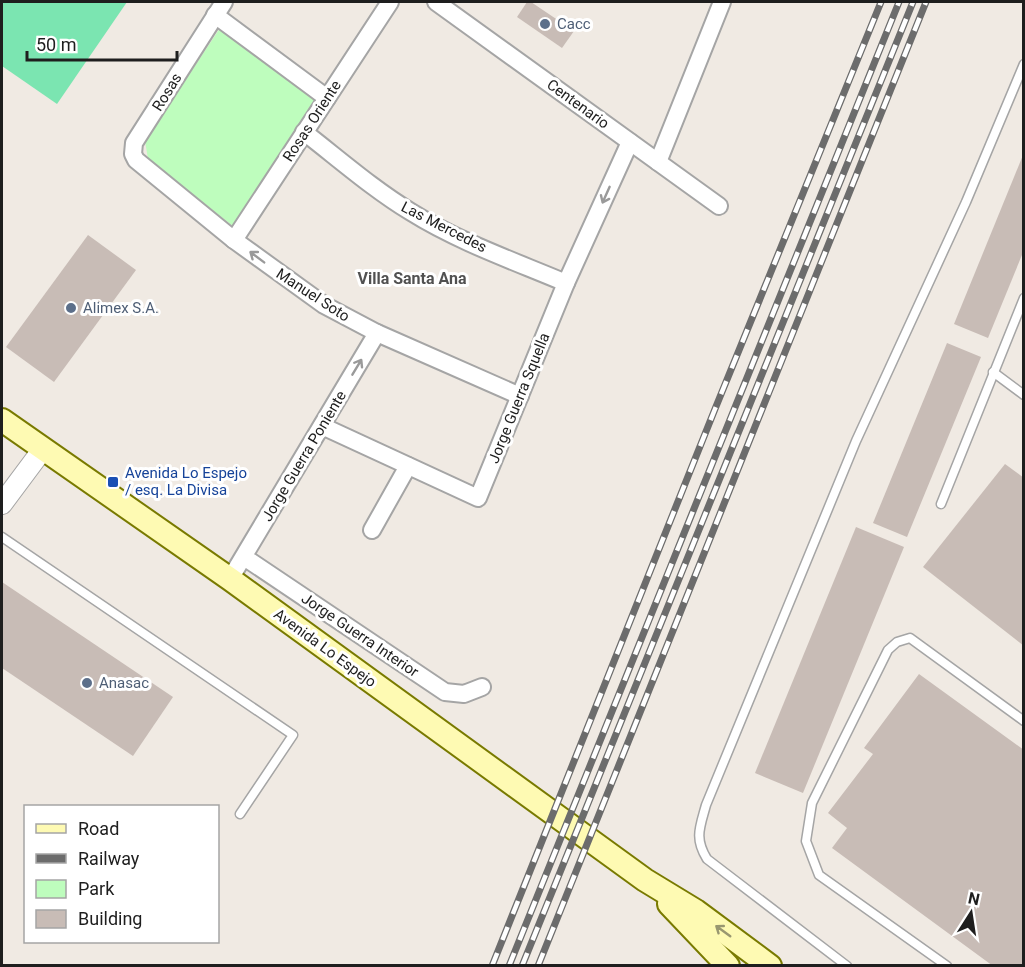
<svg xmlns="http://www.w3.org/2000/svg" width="1025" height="967" font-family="Roboto,sans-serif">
<rect width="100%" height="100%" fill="#f0eae3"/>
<path fill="#befdbd" d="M220 28 315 99 234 227 148 159 145 141Z"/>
<path fill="#7be5b1" d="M2 2H127L57 104 2 66Z"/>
<g fill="#c8bcb6">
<path d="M527 2H531L574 31 562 48 517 17Z"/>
<path d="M1023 155 1024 250 988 338 954 324Z"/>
<path d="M88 235 136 270 54 382 6 347Z"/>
<path d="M947 343 981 357 907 537 873 523Z"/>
<path d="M1005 464 1024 478V646L923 567Z"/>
<path d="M856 527 904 547 803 793 755 773Z"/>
<path d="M2 582 173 697 133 756 2 668Z"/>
<path d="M919 674 1024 750V966H993L832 848 847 828 828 813 873 754 864 748Z"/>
</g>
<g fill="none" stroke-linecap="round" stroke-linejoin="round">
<g stroke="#a5a5a5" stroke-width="11">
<g id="service">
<path d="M993 372 1024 395"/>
<path d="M941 504 1024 298"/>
<path d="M2 537 293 735 240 814"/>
<path d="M847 966 707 859C694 838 700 827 706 805L856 441 966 202 1024 64"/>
<path d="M947 966 819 875 806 841 812 803 888 650 897 642 910 638 1024 721"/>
</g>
</g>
<g stroke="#a5a5a5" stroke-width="20">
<g id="minor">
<path d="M224 2 134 143 133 154 136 160 234 240 324 305 377 333 520 396"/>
<path d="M436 2 719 206"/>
<path d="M215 15 327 98"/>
<path d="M304 132C339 159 373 189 411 212 459 242 514 261 566 283"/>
<path d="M658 162 722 2"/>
<path d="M234 240 390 2"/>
<path d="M322 426 478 498 566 283 630 142"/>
<path d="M372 530 408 466"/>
<path d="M244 557 445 692 464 694 482 687"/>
<path d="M230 579 377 333"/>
</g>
</g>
<g stroke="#a5a5a5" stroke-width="22">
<path id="tertiary" d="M2 504 43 449"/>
</g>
<g stroke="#797a00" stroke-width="26">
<g id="secondary">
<path d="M2 420 230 579 645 880 696 911 770 966"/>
<path d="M669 904 728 966"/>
</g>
</g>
<use href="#service" stroke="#fff" stroke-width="8"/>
<use href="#minor" stroke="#fff" stroke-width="16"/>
<use href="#tertiary" stroke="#fff" stroke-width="20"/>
<use href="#secondary" stroke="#fefab3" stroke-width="22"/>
<g stroke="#6c6c6c" stroke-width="7">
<g id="rail">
<path d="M492 966 715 409 881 2"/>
<path d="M509 966 899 2"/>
<path d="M522 966 913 2"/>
<path d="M538 966 926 2"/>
</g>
</g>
<use href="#rail" stroke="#fff" stroke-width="4.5" stroke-dasharray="14" stroke-linecap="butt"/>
</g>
<defs><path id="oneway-shaft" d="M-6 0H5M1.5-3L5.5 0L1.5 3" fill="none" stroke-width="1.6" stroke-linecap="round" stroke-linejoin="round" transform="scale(1.5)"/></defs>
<g stroke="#9a9a9a">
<use href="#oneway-shaft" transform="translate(606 195) rotate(114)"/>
<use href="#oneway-shaft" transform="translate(257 257) rotate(-143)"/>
<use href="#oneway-shaft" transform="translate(357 367) rotate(-59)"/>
</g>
<use stroke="#999770" href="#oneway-shaft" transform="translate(723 931) rotate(-144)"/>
<g fill="#5c6f8a" stroke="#fff" stroke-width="2">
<circle cx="545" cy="24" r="6"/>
<circle cx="71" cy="308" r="6"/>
<circle cx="87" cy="683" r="6"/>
</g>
<rect fill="#1a4fb4" stroke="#fff" stroke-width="2" x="107" y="476" width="12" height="12" rx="3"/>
<g text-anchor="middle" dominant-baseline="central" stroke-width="6" stroke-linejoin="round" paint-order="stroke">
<g font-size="15" fill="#4e5e75" stroke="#fff" text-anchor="start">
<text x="557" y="24">Cacc</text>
<text x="83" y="308">Alimex S.A.</text>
<text x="99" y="683">Anasac</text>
</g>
<g font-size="15" fill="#1e1e1e" stroke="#fff">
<text transform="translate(167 92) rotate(-58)">Rosas</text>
<text transform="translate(578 104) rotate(36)">Centenario</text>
<text transform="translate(312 121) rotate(-57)">Rosas Oriente</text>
<text transform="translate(444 227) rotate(27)">Las Mercedes</text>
<text transform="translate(313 295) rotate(33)">Manuel Soto</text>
<text transform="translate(519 398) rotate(-68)">Jorge Guerra Squella</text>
<text transform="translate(304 456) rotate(-59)">Jorge Guerra Poniente</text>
<text transform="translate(360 635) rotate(34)">Jorge Guerra Interior</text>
<text transform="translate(325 648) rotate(36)">Avenida Lo Espejo</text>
</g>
<g font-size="15" fill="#164399" stroke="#fff" text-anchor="start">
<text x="125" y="473">Avenida Lo Espejo<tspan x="125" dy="17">/ esq. La Divisa</tspan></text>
</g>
<g font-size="16" font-weight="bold" fill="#515151" stroke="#fff">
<text x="412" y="278">Villa Santa Ana</text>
</g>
</g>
<rect width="1025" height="967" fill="none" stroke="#1e1e1e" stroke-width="6"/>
<rect x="24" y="805" width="195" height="138" fill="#ffffff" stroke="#a5a5a5" stroke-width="1.5"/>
<rect x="36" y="824" width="30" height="9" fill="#fefab3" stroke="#a5a5a5" stroke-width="1.5"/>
<text x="78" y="835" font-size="18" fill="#1e1e1e">Road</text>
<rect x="36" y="854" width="30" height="9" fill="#6c6c6c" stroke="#a5a5a5" stroke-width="1.5"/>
<text x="78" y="865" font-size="18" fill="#1e1e1e">Railway</text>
<rect x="36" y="880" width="30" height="18" fill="#befdbd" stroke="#a5a5a5" stroke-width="1.5"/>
<text x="78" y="895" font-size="18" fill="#1e1e1e">Park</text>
<rect x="36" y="910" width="30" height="18" fill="#c8bcb6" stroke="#a5a5a5" stroke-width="1.5"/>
<text x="78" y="925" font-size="18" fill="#1e1e1e">Building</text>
<g transform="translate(971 913) rotate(12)" stroke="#ffffff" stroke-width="4.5" paint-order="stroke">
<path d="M0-4.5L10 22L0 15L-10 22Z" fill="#1e1e1e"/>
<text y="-9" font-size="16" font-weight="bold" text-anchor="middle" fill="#1e1e1e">N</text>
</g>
<path d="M27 51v9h150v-9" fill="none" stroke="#1e1e1e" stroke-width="3"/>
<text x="36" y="51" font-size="18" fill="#1e1e1e" stroke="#ffffff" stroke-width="4.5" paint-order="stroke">50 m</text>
</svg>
